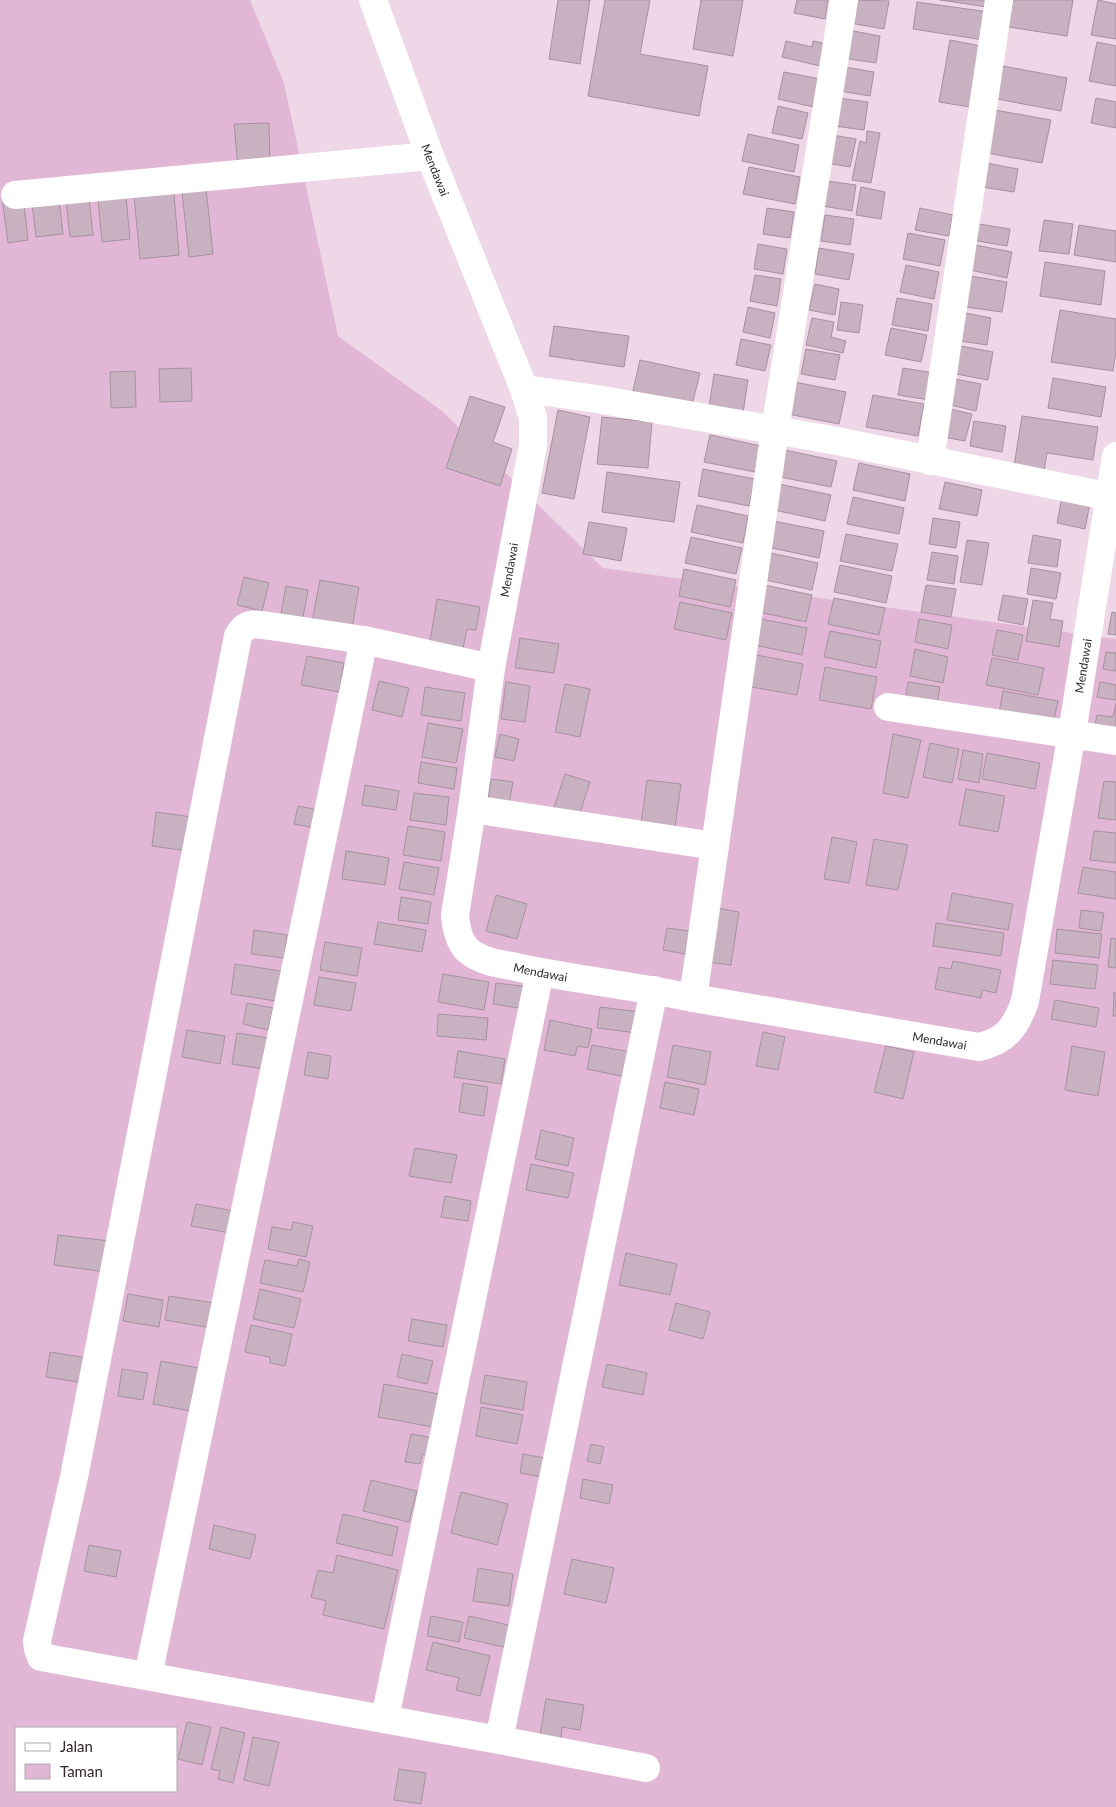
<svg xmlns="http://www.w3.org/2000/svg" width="1116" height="1807" font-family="Lato,sans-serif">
<rect width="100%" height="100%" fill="#eed7e7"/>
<path fill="#e2b7d6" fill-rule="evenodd" d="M0 0H250L284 83 338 336 442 411 603 568 1116 639V1807H0ZM16 1728H176V1791H16Z"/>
<g fill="#c8b2c1" stroke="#a691a0">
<path d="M558 0H590L580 64 549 59Z"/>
<path d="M605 0H650L640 54 708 66 699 116 588 96Z"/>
<path d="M701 0H743L733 56 693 49Z"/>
<path d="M797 0H828L825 19 794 13Z"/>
<path d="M854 0 889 1 884 29 850 23Z"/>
<path d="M940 0H988L987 7Z"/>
<path d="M1012 0H1073L1067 36 1008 27Z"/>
<path d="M1098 0 1116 4V39L1091 35Z"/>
<path d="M917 2 989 12 984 40 913 29Z"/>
<path d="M848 30 880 36 876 63 843 58Z"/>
<path d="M950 40 981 46 970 107 939 102Z"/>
<path d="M786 41 812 47 813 41 829 44 824 67 782 57Z"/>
<path d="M1097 42 1116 46V86L1089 81Z"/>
<path d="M1003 66 1067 78 1061 111 997 99Z"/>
<path d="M844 67 874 72 870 96 840 91Z"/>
<path d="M784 72 825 80 818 108 778 99Z"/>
<path d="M838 98 868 102 864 130 834 126Z"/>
<path d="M1096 98 1116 102V128L1091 123Z"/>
<path d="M778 106 808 113 802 139 772 133Z"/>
<path d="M995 110 1051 120 1042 163 987 153Z"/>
<path d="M269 123 270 166 238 167 234 124Z"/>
<path d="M867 131 880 133 871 183 852 180 860 141 866 143Z"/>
<path d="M748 134 799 145 794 172 742 161Z"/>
<path d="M832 135 856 139 850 167 826 163Z"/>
<path d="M986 163 1018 169 1014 192 982 187Z"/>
<path d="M749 167 800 177 795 204 743 194Z"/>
<path d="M205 179 213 254 189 257 181 182Z"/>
<path d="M827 181 856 185 852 211 823 206Z"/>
<path d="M173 182 179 255 140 259 133 185Z"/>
<path d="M125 186 130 239 102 242 97 188Z"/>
<path d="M861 187 885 192 881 219 856 215Z"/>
<path d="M88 189 93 235 70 237 65 191Z"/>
<path d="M58 191 63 234 36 237 31 195Z"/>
<path d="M23 195 28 240 8 243 2 197Z"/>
<path d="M767 208 794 212 790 238 763 234Z"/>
<path d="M920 208 953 215 949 236 915 230Z"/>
<path d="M825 215 854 219 850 245 821 241Z"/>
<path d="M1044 220 1073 224 1069 254 1039 251Z"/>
<path d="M979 224 1010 229 1007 246 977 241Z"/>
<path d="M1079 225 1116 231V262L1074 255Z"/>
<path d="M908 233 945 240 940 266 903 259Z"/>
<path d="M758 244 787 249 783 274 754 269Z"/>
<path d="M975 245 1012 252 1007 278 970 270Z"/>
<path d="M819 248 854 254 849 280 815 274Z"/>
<path d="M1045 262 1105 271 1101 305 1040 296Z"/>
<path d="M906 265 939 272 934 299 900 292Z"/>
<path d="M755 275 781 279 777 306 750 301Z"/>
<path d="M970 276 1007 282 1002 312 965 307Z"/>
<path d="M815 284 839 289 835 315 809 310Z"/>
<path d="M897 298 932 304 928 331 892 325Z"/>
<path d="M841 302 863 305 859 333 837 330Z"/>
<path d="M748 307 775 313 770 338 743 332Z"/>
<path d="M1060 310 1116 319V352L1113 371 1051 362Z"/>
<path d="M965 313 991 318 987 345 960 341Z"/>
<path d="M812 318 834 322 831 337 846 341 843 353 806 345Z"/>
<path d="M554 326 629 336 624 367 549 356Z"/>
<path d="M891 328 927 335 921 362 885 355Z"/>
<path d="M741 339 771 345 765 371 736 365Z"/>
<path d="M961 346 993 352 988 380 956 374Z"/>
<path d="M806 349 840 355 835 380 801 374Z"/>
<path d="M640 360 700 373 691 409 632 395Z"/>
<path d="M191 368 192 401 160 402 159 369Z"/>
<path d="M903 368 934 373 929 400 898 395Z"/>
<path d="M135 371 136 407 111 408 110 372Z"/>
<path d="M714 374 748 380 743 413 709 407Z"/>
<path d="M1053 378 1106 387 1101 417 1048 408Z"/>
<path d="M955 379 981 384 976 411 950 405Z"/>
<path d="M794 382 846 392 839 424 788 414Z"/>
<path d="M873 395 924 404 918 436 866 427Z"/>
<path d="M470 396 505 407 493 442 512 449 500 486 446 468Z"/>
<path d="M950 409 972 414 965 441 943 437Z"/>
<path d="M558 410 590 417 574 499 542 493Z"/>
<path d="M1022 416 1098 427 1093 460 1047 453 1044 471 1014 466Z"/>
<path d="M602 417 652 422 648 468 597 464Z"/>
<path d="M974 421 1006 426 1002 452 970 446Z"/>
<path d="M710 435 761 446 755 472 704 462Z"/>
<path d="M785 450 837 461 831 487 780 477Z"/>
<path d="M859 463 910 474 905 501 853 490Z"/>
<path d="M703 469 755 479 749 506 698 496Z"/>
<path d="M607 472 680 482 674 522 602 512Z"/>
<path d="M945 482 982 490 977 516 939 509Z"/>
<path d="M779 484 831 495 825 521 774 510Z"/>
<path d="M853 497 904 508 899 534 847 524Z"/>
<path d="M1062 497 1090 503 1085 529 1057 523Z"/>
<path d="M697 505 748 516 743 543 691 532Z"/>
<path d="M933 518 960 522 956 548 929 544Z"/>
<path d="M773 521 824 531 819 558 767 547Z"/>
<path d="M589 522 627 528 621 561 583 554Z"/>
<path d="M846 534 898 544 892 571 840 561Z"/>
<path d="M1033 535 1061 540 1057 567 1028 563Z"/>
<path d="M691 537 742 548 736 574 685 563Z"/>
<path d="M967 540 989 543 982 585 960 582Z"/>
<path d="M766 552 818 563 812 590 761 579Z"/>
<path d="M932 552 958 556 954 584 927 580Z"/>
<path d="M840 565 892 576 886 603 834 592Z"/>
<path d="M1031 568 1061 573 1056 599 1027 594Z"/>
<path d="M684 569 736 580 730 607 679 596Z"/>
<path d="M244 577 269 583 262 611 237 605Z"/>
<path d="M320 580 359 587 351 634 311 627Z"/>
<path d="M760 584 812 595 806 622 754 611Z"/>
<path d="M926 585 956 589 951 617 921 612Z"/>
<path d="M286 586 308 590 301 628 279 624Z"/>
<path d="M1003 595 1028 599 1023 625 998 620Z"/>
<path d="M834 598 885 608 879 635 828 624Z"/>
<path d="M437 599 480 607 476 630 467 629 462 653 429 648Z"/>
<path d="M1033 600 1053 603 1050 619 1063 621 1059 647 1026 641Z"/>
<path d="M680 602 732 613 726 640 674 629Z"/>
<path d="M1112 612 1116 613V635L1108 634Z"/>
<path d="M756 618 807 628 802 655 750 644Z"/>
<path d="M919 619 952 625 948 649 915 642Z"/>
<path d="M997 630 1023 635 1018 660 992 655Z"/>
<path d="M830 631 881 641 876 668 824 657Z"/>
<path d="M520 638 559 644 554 673 515 668Z"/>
<path d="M915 649 948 657 943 683 910 676Z"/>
<path d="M1106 652 1116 653V671L1103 669Z"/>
<path d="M751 654 803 664 797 695 746 686Z"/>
<path d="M307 656 344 663 339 692 301 685Z"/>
<path d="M992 658 1044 668 1038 695 986 685Z"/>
<path d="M825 667 877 677 871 709 819 700Z"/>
<path d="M379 681 409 688 402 717 372 710Z"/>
<path d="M506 682 530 686 525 722 501 719Z"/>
<path d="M908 682 940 687 936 708 905 703Z"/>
<path d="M1100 682 1116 685V700L1097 697Z"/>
<path d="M565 684 590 689 580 737 555 732Z"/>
<path d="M425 687 465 693 461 721 421 715Z"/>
<path d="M1003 691 1058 701 1052 728 998 718Z"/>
<path d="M1116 703V739L1093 735 1097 715 1113 717Z"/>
<path d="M428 723 463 729 456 763 422 757Z"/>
<path d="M500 734 519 739 514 761 495 757Z"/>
<path d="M893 734 921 740 908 798 883 793Z"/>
<path d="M930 743 959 749 952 783 923 777Z"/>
<path d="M963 750 983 754 979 783 958 779Z"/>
<path d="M987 753 1040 763 1035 789 982 779Z"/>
<path d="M421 762 457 768 454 789 418 783Z"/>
<path d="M565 774 590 782 577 822 552 814Z"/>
<path d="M491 779 513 782 509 804 488 801Z"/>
<path d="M647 780 681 784 674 835 640 831Z"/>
<path d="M1104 781 1116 782V820L1098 818Z"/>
<path d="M365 785 399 791 396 810 362 805Z"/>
<path d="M966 789 1005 796 998 832 959 825Z"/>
<path d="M414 793 449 797 446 825 410 820Z"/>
<path d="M298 806 324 811 321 829 294 824Z"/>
<path d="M156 812 192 817 188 851 152 846Z"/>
<path d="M408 826 445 832 441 861 403 855Z"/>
<path d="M1094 831 1116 833V863L1090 860Z"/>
<path d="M832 837 857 842 849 883 824 879Z"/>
<path d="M874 839 908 845 898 890 866 885Z"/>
<path d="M346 851 389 858 385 885 342 879Z"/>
<path d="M404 862 439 868 434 895 399 889Z"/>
<path d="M1083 867 1116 872V899L1078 893Z"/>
<path d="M952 893 1013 904 1008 930 947 920Z"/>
<path d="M496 895 527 904 517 939 486 931Z"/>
<path d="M401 897 431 902 428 924 398 920Z"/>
<path d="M716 908 739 912 731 965 708 962Z"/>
<path d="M1081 910 1104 913 1101 931 1079 928Z"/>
<path d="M378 922 426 930 422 952 374 944Z"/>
<path d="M936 923 1004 933 1001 956 933 946Z"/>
<path d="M667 928 689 931 685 954 663 950Z"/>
<path d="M1057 929 1102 934 1099 958 1055 953Z"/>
<path d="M254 930 287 935 284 958 251 954Z"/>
<path d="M1111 938 1116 939V968L1108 967Z"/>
<path d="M325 942 362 948 357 976 320 970Z"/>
<path d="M1053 960 1098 965 1095 989 1050 984Z"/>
<path d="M953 961 1001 970 996 993 982 990 981 998 935 989 939 967 951 969Z"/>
<path d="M235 964 281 971 276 1001 231 994Z"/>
<path d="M443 974 489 982 484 1010 438 1002Z"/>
<path d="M319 977 356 983 351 1011 314 1005Z"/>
<path d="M496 983 529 987 525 1009 493 1004Z"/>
<path d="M1114 992 1116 993V1016H1113Z"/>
<path d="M1055 1000 1099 1008 1096 1027 1051 1019Z"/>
<path d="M247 1003 273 1008 268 1030 243 1024Z"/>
<path d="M600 1007 640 1012 637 1033 597 1028Z"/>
<path d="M438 1014 488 1018 486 1040 437 1036Z"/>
<path d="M550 1020 592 1029 588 1048 578 1046 575 1056 544 1050Z"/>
<path d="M187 1030 225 1036 220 1064 182 1057Z"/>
<path d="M763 1032 785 1037 778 1070 756 1066Z"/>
<path d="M237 1033 274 1039 269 1070 232 1064Z"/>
<path d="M592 1045 636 1053 630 1078 587 1069Z"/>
<path d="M673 1045 711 1052 705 1085 667 1077Z"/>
<path d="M886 1046 914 1052 903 1099 874 1092Z"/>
<path d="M1072 1046 1105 1052 1098 1096 1065 1090Z"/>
<path d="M458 1051 505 1059 501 1084 454 1077Z"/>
<path d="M308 1052 331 1056 328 1079 304 1075Z"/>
<path d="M665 1082 699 1089 694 1115 660 1108Z"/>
<path d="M463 1083 488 1087 484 1116 459 1112Z"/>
<path d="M541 1130 574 1138 568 1166 535 1159Z"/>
<path d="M415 1148 457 1155 451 1183 409 1176Z"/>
<path d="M531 1164 574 1173 568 1198 526 1190Z"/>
<path d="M445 1196 471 1201 468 1221 441 1217Z"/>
<path d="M196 1204 234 1211 230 1233 191 1226Z"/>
<path d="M293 1222 313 1226 306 1257 268 1249 272 1227 291 1230Z"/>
<path d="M58 1235 110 1241 106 1272 54 1265Z"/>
<path d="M626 1253 677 1264 670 1295 619 1285Z"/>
<path d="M299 1259 310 1262 303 1292 260 1283 265 1260 297 1266Z"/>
<path d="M260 1289 301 1299 294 1328 253 1319Z"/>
<path d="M128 1294 163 1300 159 1327 123 1321Z"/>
<path d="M169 1296 221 1304 217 1329 165 1320Z"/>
<path d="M676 1303 710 1312 703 1339 669 1330Z"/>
<path d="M412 1319 447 1325 443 1347 408 1341Z"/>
<path d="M251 1325 292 1334 285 1366 270 1363V1357L245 1352Z"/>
<path d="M50 1352 88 1358 84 1383 46 1377Z"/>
<path d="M402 1354 433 1361 427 1384 397 1377Z"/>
<path d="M161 1361 204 1369 196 1412 153 1404Z"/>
<path d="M607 1364 647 1373 643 1395 602 1387Z"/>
<path d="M122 1369 148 1373 143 1400 118 1396Z"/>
<path d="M485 1375 527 1382 523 1410 480 1403Z"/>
<path d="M384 1384 439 1394 433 1427 378 1417Z"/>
<path d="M481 1407 523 1415 517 1444 476 1436Z"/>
<path d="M411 1434 434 1438 430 1456 422 1454 420 1464 405 1462Z"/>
<path d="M591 1444 604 1447 600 1464 587 1461Z"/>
<path d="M523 1454 550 1459 547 1478 520 1473Z"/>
<path d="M583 1479 613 1485 609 1504 580 1498Z"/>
<path d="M371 1480 417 1491 409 1522 363 1511Z"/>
<path d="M461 1492 508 1504 497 1545 451 1533Z"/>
<path d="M343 1514 398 1527 392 1556 336 1543Z"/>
<path d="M214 1525 256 1535 250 1559 209 1549Z"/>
<path d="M89 1545 121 1551 116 1577 84 1571Z"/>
<path d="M337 1555 398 1570 384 1629 323 1615 326 1601 311 1597 318 1570 333 1573Z"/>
<path d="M572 1559 614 1568 606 1603 564 1594Z"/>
<path d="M478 1568 513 1574 509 1606 473 1601Z"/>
<path d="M431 1616 463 1622 459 1642 427 1636Z"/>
<path d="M469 1616 517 1627 512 1649 464 1638Z"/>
<path d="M433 1642 490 1656 480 1696 456 1690 459 1678 426 1670Z"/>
<path d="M546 1699 584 1705 580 1730 562 1727 561 1738 540 1735Z"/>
<path d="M187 1722 211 1727 202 1765 178 1759Z"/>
<path d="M221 1727 245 1733 233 1783 218 1779 220 1771 211 1769Z"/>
<path d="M253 1737 279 1742 269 1786 244 1780Z"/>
<path d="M399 1769 426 1773 421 1804 394 1800Z"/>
</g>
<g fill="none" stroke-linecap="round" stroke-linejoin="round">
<g stroke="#fff" stroke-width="28">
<path id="s1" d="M373 0 430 156 524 389 533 418V445L491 668 472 809 455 915C456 927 459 944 470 952 484 963 504 964 520 968 578 980 636 986 693 998L979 1047C1006 1041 1016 1027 1025 1001L1072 733 1116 456"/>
<path d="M15 195 430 156"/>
<path d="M524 389 597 399 837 441 1116 498"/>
<path d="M930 461 999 0"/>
<path d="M491 668 364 640 263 625C250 623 244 625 238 636L74 1477 37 1641 38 1649 41 1657 499 1740 654 990"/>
<path d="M888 707 1116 741"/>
<path d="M472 809 715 846"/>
<path d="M693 998 775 430 844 0"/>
<path d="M148 1676 364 640"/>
<path d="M385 1718 540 972"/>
<path d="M499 1740 646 1768"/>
</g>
</g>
<g text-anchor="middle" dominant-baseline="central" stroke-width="4" stroke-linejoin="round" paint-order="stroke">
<g font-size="12" fill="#2f272d" stroke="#fff">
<text stroke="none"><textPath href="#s1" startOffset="181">Mendawai</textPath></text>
<text transform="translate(509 570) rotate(-80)">Mendawai</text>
<text stroke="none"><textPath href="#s1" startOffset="1920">Mendawai</textPath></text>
<text stroke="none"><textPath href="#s1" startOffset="1066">Mendawai</textPath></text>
<text stroke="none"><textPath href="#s1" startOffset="1471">Mendawai</textPath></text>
</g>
</g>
<rect x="15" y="1727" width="162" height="65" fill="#ffffff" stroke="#aca9ab"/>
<rect x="25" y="1743" width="25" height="8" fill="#ffffff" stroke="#aca9ab"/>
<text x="60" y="1752" font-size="15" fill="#2f272d">Jalan</text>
<rect x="25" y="1764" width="25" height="15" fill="#e2b7d6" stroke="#aca9ab"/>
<text x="60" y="1777" font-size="15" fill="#2f272d">Taman</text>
</svg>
